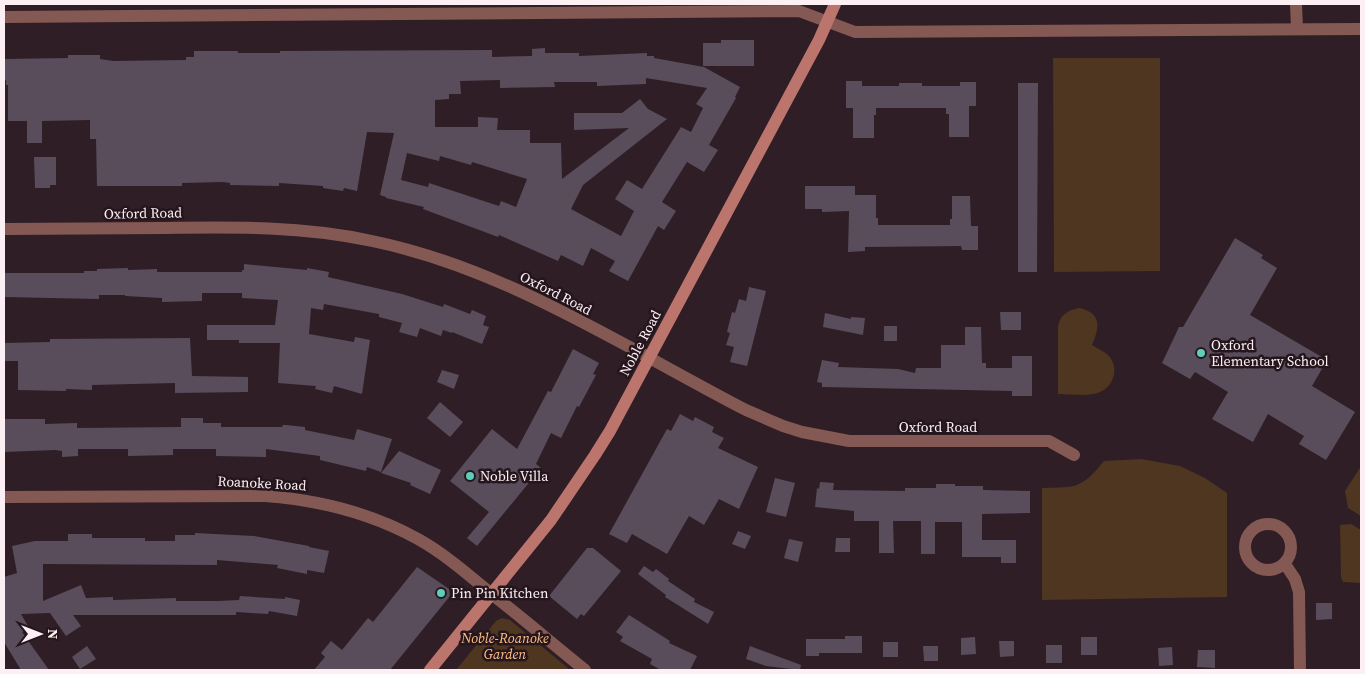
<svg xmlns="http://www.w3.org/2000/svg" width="1365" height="674" font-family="'Source Serif 4',serif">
<rect width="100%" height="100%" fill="#2f1e25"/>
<g fill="#4e3620">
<path d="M1053 58H1160V271L1054 272Z"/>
<path d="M1079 308C1102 313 1100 327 1092 345 1098 349 1107 352 1111 359 1120 373 1110 392 1093 394 1082 396 1069 394 1058 394V326C1060 315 1068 310 1079 308Z"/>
<path d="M1141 459 1180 466 1205 478 1227 493V597L1042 600V488C1077 487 1081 489 1104 461Z"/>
<path d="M1361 466V516L1348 508 1345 491Z"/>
<path d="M1351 524 1361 530V583L1343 582 1341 577 1340 525Z"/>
<path d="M502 618 510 620 569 669 568 670H456L496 621Z"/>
</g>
<g fill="#594d5c" fill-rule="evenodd">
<path d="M721 40H754V66H703V43H721Z"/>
<path d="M545 48V53H579V56L647 53V56H654V58L704 67 740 87 735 97 736 98 709 145 718 150 704 172 687 162 662 202 676 211 664 230 658 226 628 281 609 271 615 261 591 248 583 266 561 255 558 261 499 235 498 237 423 209 424 207 386 198V197L380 195 394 133 367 132 357 191 344 188 343 191 323 188V186L279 183V186L230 185V183L223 182 182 183V186H97L96 139H90V120L42 121V143H27V121H8V85H6V80L4 81V59L68 58V55H100V59L113 61 186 60V57H194V51H238V53H280V51L492 50V57L532 56V49ZM646 78 707 88 696 104 703 108 691 132 681 127 642 189 627 180 615 199 634 211 621 236 571 209 583 185 667 119 648 109 640 99 622 113H574V130L629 128 562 179 561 143H530V130H497L498 118 478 117V127H435V100L449 99V94H461L460 81 500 80V88L555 87 554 82H597V86L646 84ZM407 153 439 161 440 156 471 165 472 162 527 179 516 207 501 201 499 206 429 183 428 187 401 180Z"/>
<path d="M846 81H862V86H899V83H922V86H960V82H976V106H969V137H949V114H946V108H876V115H874V138H853V108H846Z"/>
<path d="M1018 83H1038L1037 272H1018Z"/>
<path d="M34 157H56V185H50V188H35Z"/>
<path d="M805 186H855V195H876V218H878V225H950V219H952V196H970L971 226H978V250H962L961 246 865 247V251L848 252 849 211 822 212V209H805Z"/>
<path d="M1235 238 1263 255 1261 258 1277 268 1250 315 1327 360 1312 386 1355 412 1326 460 1299 444 1304 436 1268 414 1253 442 1212 419 1228 392 1195 372 1190 379 1162 363 1179 327H1183Z"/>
<path d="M244 264 307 270V268L329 272 328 277 402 294 443 307 444 304 470 314 472 310 486 316 483 325 489 327 482 344 452 332V333L443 330 441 336 420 328 417 337 399 332 402 323 379 317V314L324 304 323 310 311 308 309 334 354 342 355 337 370 340 362 394 334 386 332 393 315 389 316 386 278 383 280 343H239V340H207V325H275L278 300 242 298V293H202V301L162 302V298L125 296V295H99V299L4 297V273H84V271H97V269L128 268V270L157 269V272H242V270H244Z"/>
<path d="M749 287 766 291 747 366 730 362 734 347 726 345 730 333 727 332 732 312 735 313 739 299 746 301Z"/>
<path d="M1000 312H1021V330H1001Z"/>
<path d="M825 313 851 319V317L865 318 863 335 823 327Z"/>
<rect x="884" y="326" width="13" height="15"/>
<path d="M965 327H981L982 363H986V368H1012V356H1032V396H1012V391L822 387V383L817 382 822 360 839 363 838 367 898 369 915 373 916 368H941V345H965Z"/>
<path d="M190 338 192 376 248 377V392L175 393V383L92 385V390L66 389V391L18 390V361H4V343L50 342V339Z"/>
<path d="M573 349 599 363 593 374 596 375 579 407 577 406 561 438 551 433 536 464 541 468 477 546 467 538 489 512 450 481 492 429 517 449 548 391 551 392Z"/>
<path d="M442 370 459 375 454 389 437 382Z"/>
<path d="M440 402 463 422 450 437 427 418Z"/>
<path d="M680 414 693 421 695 417 714 427 712 432 724 438 718 448 758 467 739 509 719 499 704 525 689 516 667 554 632 534 627 543 609 534 667 429 671 431Z"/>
<path d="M181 418H203V423H221V427H282L283 425H286L305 427V430L354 440 357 429 392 439 381 472 367 467 366 471 320 460V456L266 449V457L216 456V449H173V455L128 456V449H78V456L62 457V451L55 450 4 452V419H45V424L77 423V428L181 427Z"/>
<path d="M399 451 441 470 430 494 410 485 411 483 381 473Z"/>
<path d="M775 478 795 483 786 517 766 512Z"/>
<path d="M820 482 834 483 833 490 905 491V488H936V484H955V486H983V490L1030 491V513L982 514V540H1016V563H1001V557H962V522H935V554H921V521H893L894 553H879V521H854V511L815 507 817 488 819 489Z"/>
<path d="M738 531 751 536 745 549 732 544Z"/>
<path d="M195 533 254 536 309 546V547L329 551 324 573 307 570V574L277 568 278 565 217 560V565L43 564V601L81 585 86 598 113 597V600L176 598V601H218L239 600 240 596 285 599V597L300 600 297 616 269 611 268 614 236 612V615H73L81 626 66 636 50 613 21 614 29 628 22 632 49 670H21L4 642V577L17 573 12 546 35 541H68V534H92V538H145V541H175V535H195Z"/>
<path d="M836 538H850V552H835Z"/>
<path d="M789 539 803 542 798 562 784 558Z"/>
<path d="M587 548H593L621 571 584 616 581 614 577 619 549 596Z"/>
<path d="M644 566 653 572 656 569 669 579 668 581 695 599 694 602 714 612 708 624 665 597 666 595 638 574Z"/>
<path d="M417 567 449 589 450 596 390 670H314L325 657 321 653 331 641 342 650 368 618 373 622Z"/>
<path d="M1316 603H1332V619L1316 620Z"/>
<path d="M629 615 670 641 669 643 697 656 690 670H661L650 664 652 659 620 641 623 637 616 632Z"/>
<path d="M845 636H862V653H819V656H806V639H845Z"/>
<path d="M975 637 976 654 961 655V638Z"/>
<rect x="1081" y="637" width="16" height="18"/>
<path d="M999 641H1014V656L1000 657Z"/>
<rect x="883" y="642" width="15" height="15"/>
<rect x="1046" y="645" width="16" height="18"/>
<path d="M87 646 96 659 80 669 72 657Z"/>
<path d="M750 646 801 665 800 670 766 666 746 659Z"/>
<path d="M923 646H938V661H924Z"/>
<path d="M1172 647 1173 665 1159 666 1158 648Z"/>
<path d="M1198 650H1215V668L1197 667Z"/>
</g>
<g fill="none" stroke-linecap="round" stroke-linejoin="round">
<g stroke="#855953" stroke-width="12">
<path d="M1296 4 1297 29"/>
<path d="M4 17 799 11 855 32 1361 29"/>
<path d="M4 229C57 229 111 228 165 228 235 227 303 226 372 241 505 268 626 348 746 410L783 426 802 432 849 441H1049L1074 455"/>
<path d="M4 497 265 496C319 500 371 513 418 539 445 554 470 576 494 596 525 620 555 646 585 670"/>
<circle cx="1268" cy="547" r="23"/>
<path d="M1285 564 1295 579 1299 592 1300 670"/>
</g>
<path stroke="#bc756c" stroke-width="12" d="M430 670 551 520 595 455 610 431 819 40 835 4"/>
</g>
<g fill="#5dceb9" stroke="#25151c" stroke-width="2">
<circle cx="1201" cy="353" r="5"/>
<circle cx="470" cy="476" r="5"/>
<circle cx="441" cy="593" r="5"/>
</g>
<g text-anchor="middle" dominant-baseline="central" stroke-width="5" stroke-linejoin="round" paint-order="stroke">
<g font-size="14" fill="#fcf0f4" stroke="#25151c">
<text transform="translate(143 213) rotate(-1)">Oxford Road</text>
<text transform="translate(556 293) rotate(27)">Oxford Road</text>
<text transform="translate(640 343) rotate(-62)">Noble Road</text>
<text x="938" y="427">Oxford Road</text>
<text transform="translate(262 483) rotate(3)">Roanoke Road</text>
</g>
<g font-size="14" fill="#fcf0f4" stroke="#25151c" text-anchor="start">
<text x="1211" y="345">Oxford<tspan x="1211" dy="16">Elementary School</tspan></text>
<text x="480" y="476">Noble Villa</text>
<text x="451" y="593">Pin Pin Kitchen</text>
</g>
<g font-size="14" font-style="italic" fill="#febf85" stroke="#25151c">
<text x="505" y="638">Noble-Roanoke<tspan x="505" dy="16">Garden</tspan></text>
</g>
</g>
<rect width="1365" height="674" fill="none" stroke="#fcf0f4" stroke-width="10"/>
<g transform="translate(40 634) rotate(90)" stroke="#25151c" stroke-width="4" paint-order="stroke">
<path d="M0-4L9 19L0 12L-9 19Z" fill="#fcf0f4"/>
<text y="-8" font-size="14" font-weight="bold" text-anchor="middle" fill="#fcf0f4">N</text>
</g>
</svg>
